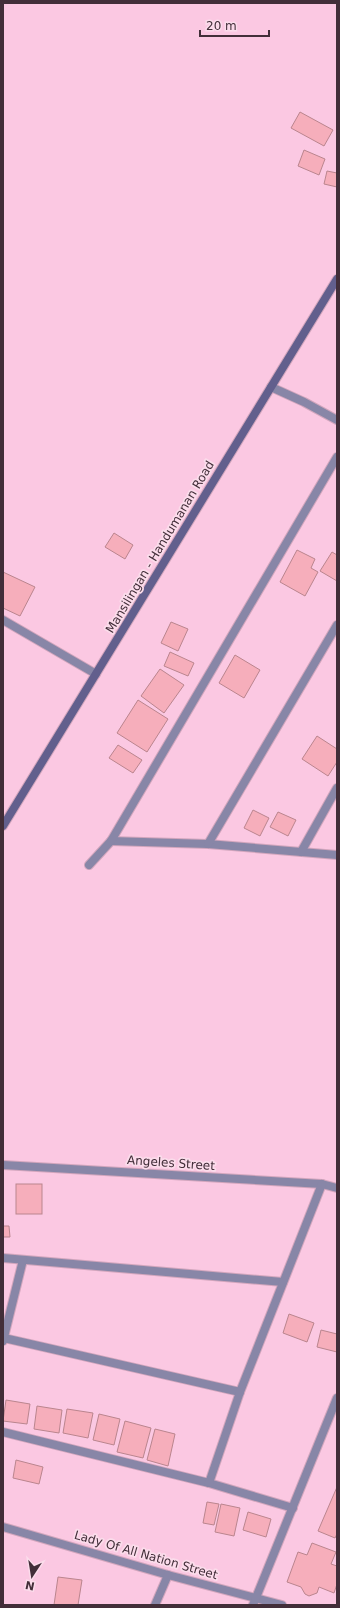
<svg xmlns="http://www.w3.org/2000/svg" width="340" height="1608" font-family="'DejaVu Sans',sans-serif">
<rect width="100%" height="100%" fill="#fbc8e2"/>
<g fill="#f6aebb" stroke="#ba858e">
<path d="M300 112 333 130 324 146 291 128Z"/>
<path d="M304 150 325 159 319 175 298 166Z"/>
<path d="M327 171 337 173V187L324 184Z"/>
<path d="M114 533 133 545 125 559 105 547Z"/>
<path d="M297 550 315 559 311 568 318 572 305 596 280 582Z"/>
<path d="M332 552 337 555V581L320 571Z"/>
<path d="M3 572 35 587 20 616 3 608Z"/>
<path d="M171 622 188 629 178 651 161 643Z"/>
<path d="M170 652 194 663 188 676 164 666Z"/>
<path d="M235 655 260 670 244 698 219 683Z"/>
<path d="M160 669 184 685 164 713 141 696Z"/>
<path d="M138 700 168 719 147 752 117 733Z"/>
<path d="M317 736 337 749V762L328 776 302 759Z"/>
<path d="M118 745 142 760 133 773 109 758Z"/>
<path d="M253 810 269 818 260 836 244 828Z"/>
<path d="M278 812 296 820 288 836 270 827Z"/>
<rect x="16" y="1184" width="26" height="30"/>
<path d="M3 1226H9L10 1237H3Z"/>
<path d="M289 1314 314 1323 307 1342 283 1333Z"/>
<path d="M321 1330 337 1334V1352L317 1347Z"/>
<path d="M6 1400 30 1404 27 1424 3 1421Z"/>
<path d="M37 1406 62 1410 59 1433 34 1429Z"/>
<path d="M67 1409 93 1413 88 1438 63 1433Z"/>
<path d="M99 1414 120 1419 114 1445 93 1440Z"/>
<path d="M125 1421 151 1428 143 1458 117 1452Z"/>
<path d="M155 1429 175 1434 168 1466 147 1460Z"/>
<path d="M16 1460 43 1467 39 1484 13 1478Z"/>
<path d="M337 1487V1534L335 1538 318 1531Z"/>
<path d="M207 1502 219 1504 214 1525 203 1523Z"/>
<path d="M221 1504 240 1508 234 1536 215 1532Z"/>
<path d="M248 1512 271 1519 266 1537 243 1530Z"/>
<path d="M312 1543 336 1552 331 1564 337 1566V1584L334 1593 319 1587 317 1593 309 1596 305 1594 301 1587 287 1582 298 1552 307 1555Z"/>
<path d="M58 1577 82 1580 78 1605H54Z"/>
</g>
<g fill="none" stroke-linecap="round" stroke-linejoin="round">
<g stroke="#d2a6bd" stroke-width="10">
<g id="street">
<path d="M271 387 304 402 337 420"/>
<path d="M3 620 96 674"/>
<path d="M111 841 208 844 337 855"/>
<path d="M208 844 337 625"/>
<path d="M301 852 337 788"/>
<path d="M89 865 111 841 337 457"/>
<path d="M3 1165 322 1184 337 1188"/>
<path d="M3 1258 283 1282"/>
<path d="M4 1338 240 1392"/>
<path d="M3 1341 23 1260"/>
<path d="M3 1432 209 1483 293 1508"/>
<path d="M209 1483 240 1392 322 1184"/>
<path d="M3 1527 168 1575 282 1605"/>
<path d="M155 1605 168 1575"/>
<path d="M253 1605 337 1398"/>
</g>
</g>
<g stroke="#d2a6bd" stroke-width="10">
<path id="secondary" d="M3 826 337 279"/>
</g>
<use href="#street" stroke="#8886a7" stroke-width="8"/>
<use href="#secondary" stroke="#625f8d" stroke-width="8"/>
</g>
<g text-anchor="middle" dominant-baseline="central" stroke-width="3.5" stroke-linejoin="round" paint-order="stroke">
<g font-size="12" fill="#422e39" stroke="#fbdceb">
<text transform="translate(160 547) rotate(-59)">Mansilingan - Handumanan Road</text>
<text transform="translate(171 1163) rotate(4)">Angeles Street</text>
<text transform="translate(146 1555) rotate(16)">Lady Of All Nation Street</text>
</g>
</g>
<rect width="340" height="1608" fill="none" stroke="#422e39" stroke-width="8"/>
<g transform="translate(32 1576) rotate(192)" stroke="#fbdceb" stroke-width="3" paint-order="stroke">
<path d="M0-3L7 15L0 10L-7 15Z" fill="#422e39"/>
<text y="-6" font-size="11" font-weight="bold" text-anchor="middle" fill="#422e39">N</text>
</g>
<path d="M200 30v6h69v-6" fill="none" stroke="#422e39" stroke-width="2"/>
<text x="206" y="30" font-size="12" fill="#422e39" stroke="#fbdceb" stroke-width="3" paint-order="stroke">20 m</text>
</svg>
